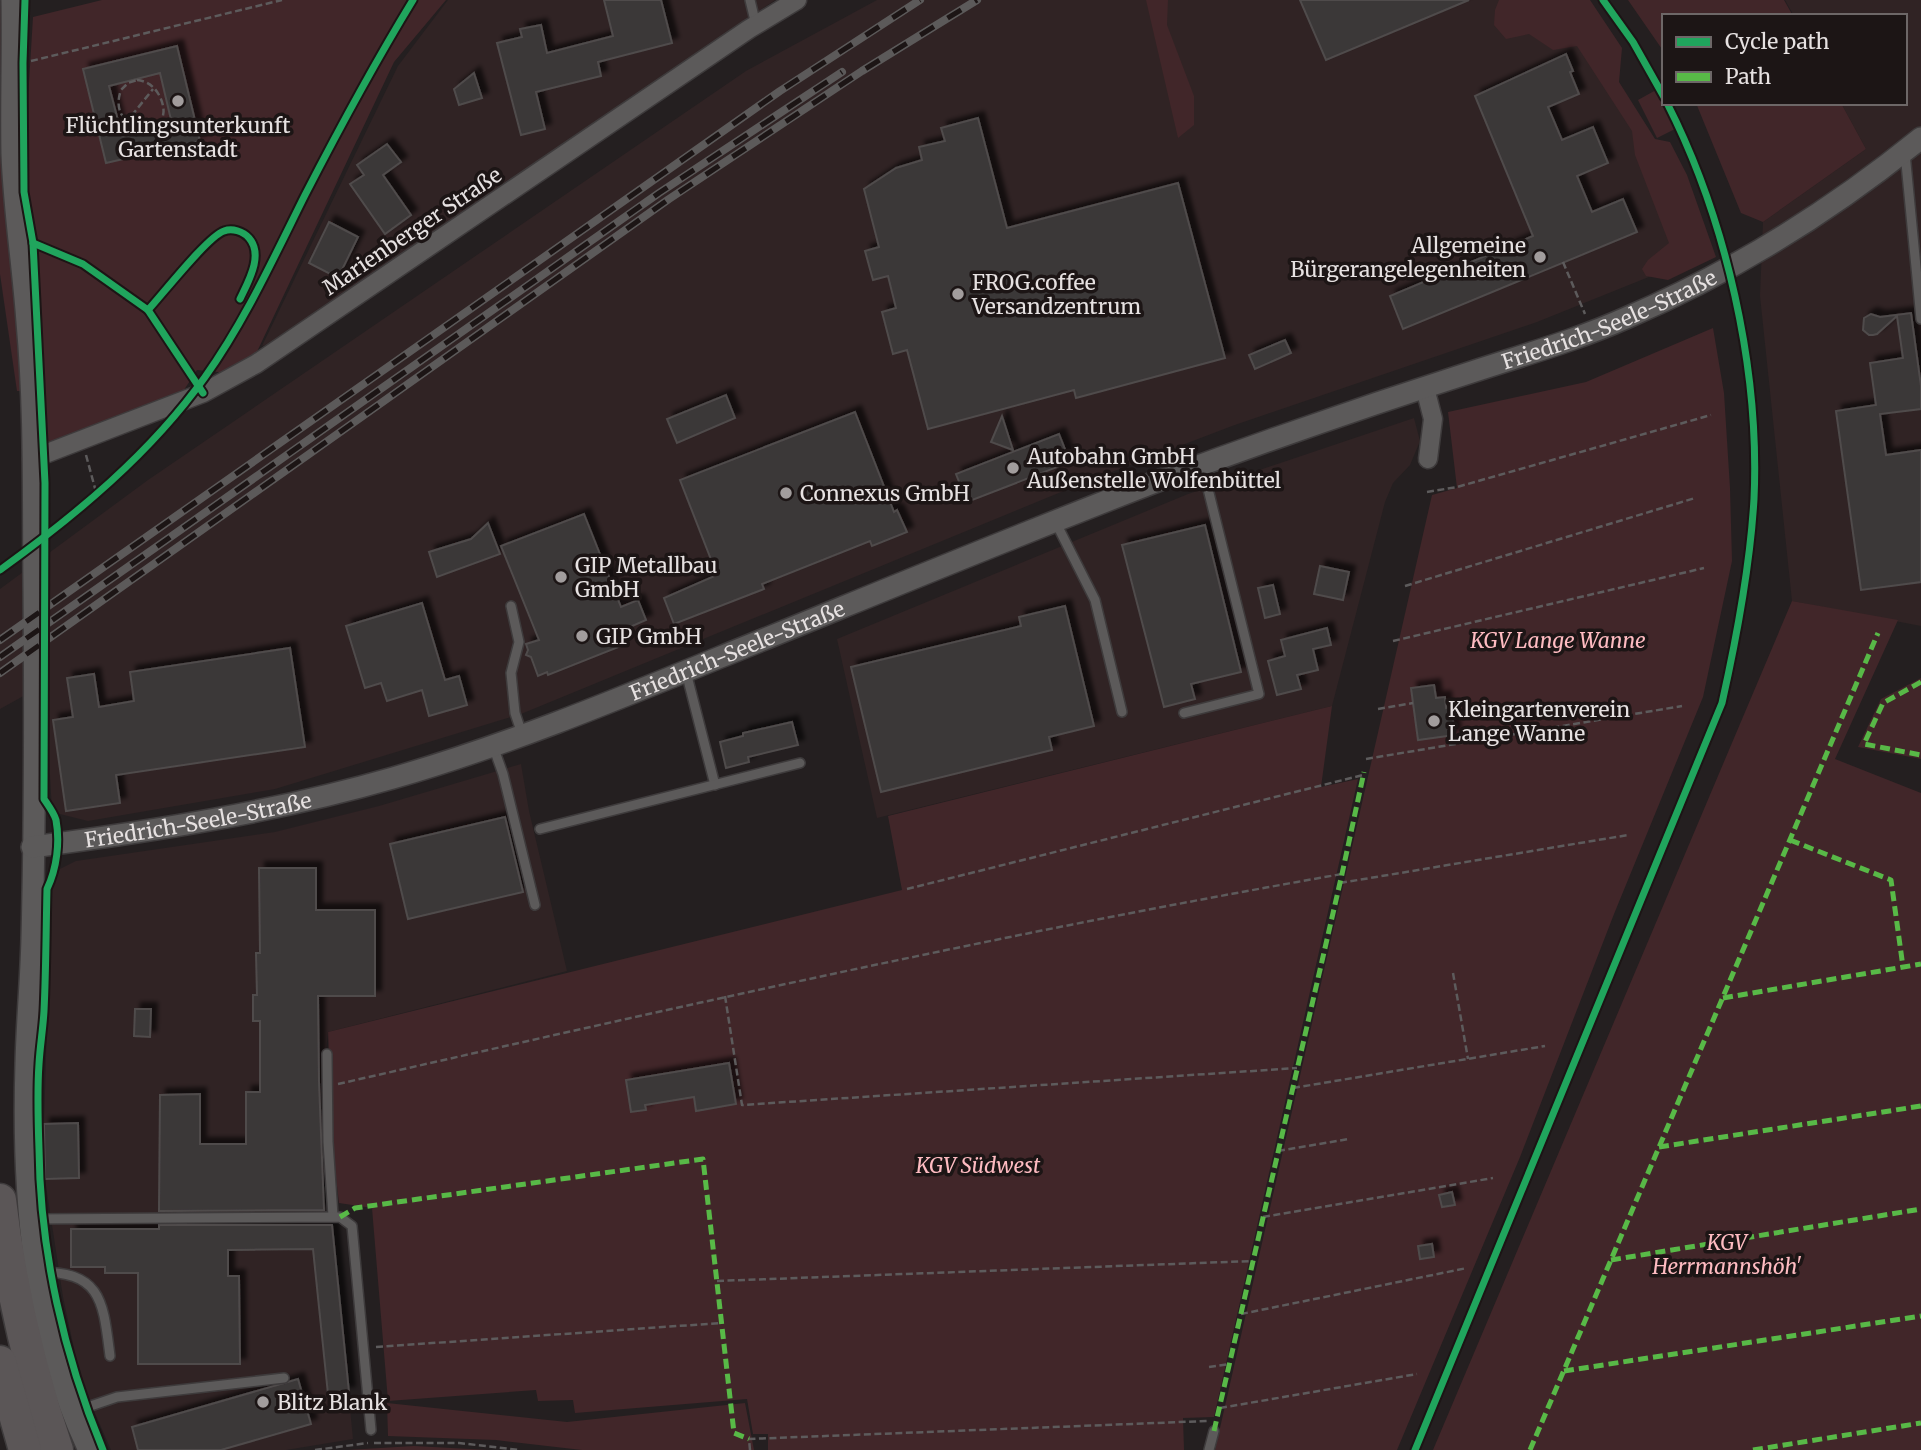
<svg xmlns="http://www.w3.org/2000/svg" width="1921" height="1450" font-family="Merriweather,serif">
<defs>
<filter id="shadow"><feDropShadow dx="6" dy="-6" stdDeviation="2" flood-color="#0009"/></filter>
</defs>
<rect width="100%" height="100%" fill="#241f20"/>
<g fill="#302324">
<path d="M448 0H775L273 343 262 346 398 66Z"/>
<path d="M877 0H1556L1598 55 1691 260 1537 322 1232 426 1083 483 521 714 275 789 88 821 52 812 45 684 0 709V589L148 480 746 71Z"/>
<path d="M1785 0H1921V626L1792 601 1760 296 1763 222 1866 149 1841 103H1905V16H1794Z"/>
<path d="M1414 418 1420 441 1410 465 1393 483 1385 502 1332 706 877 818 837 639 1188 494Z"/>
<path d="M521 764 529 811 567 971 328 1032 323 1083 324 1210 332 1225 353 1439 286 1450H111L81 1381 63 1297 45 1179 44 1124 51 891 60 869 76 861 275 832 379 806Z"/>
</g>
<g fill="#412629">
<path d="M0 0H3L21 391H17L0 274Z"/>
<path d="M102 0H446L394 62 253 360 229 373 197 370 180 396 48 448 24 165 33 17Z"/>
<path d="M1146 0H1168L1167 25 1194 96V125L1178 138Z"/>
<path d="M1499 0H1590L1622 48 1619 82 1655 139 1670 142 1687 175 1716 257 1668 280 1646 276 1642 269 1648 260 1669 243 1635 155 1632 131 1577 46 1553 50 1529 34 1506 39 1494 25 1495 10Z"/>
<path d="M1628 0H1784L1793 16H1664V52Z"/>
<path d="M1656 90 1675 129 1657 138 1638 100Z"/>
<path d="M1696 103H1841L1866 149 1763 222 1741 213Z"/>
<path d="M1713 328 1724 393 1730 488 1732 561 1703 697 1614 914 1520 1157 1397 1450H1215L1432 495 1457 488 1448 412 1586 382Z"/>
<path d="M1792 601 1898 620 1835 759 1921 793V1450H1433Z"/>
<path d="M1921 678V759L1858 747 1881 699Z"/>
<path d="M1332 706 1321 787 1358 779 1214 1417 1183 1418 1184 1450H768V1434H753L747 1399 575 1413 573 1400 538 1401 536 1390 388 1401 372 1208 339 1203 332 1144 328 1032 902 890 888 816Z"/>
<path d="M387 1403 567 1422 745 1403 754 1450H582L496 1440 388 1436Z"/>
<path d="M414 1446 489 1450H347Z"/>
</g>
<g fill="#3b3738" stroke="#4f4b4b" stroke-width="2" fill-rule="evenodd" filter="url(#shadow)">
<path d="M604 0H661L672 43 598 62 601 76 536 92 545 129 521 135 497 43 522 37 520 29 541 25 547 53 613 36Z"/>
<path d="M1300 0H1469L1326 60Z"/>
<path d="M177 46 200 141 106 163 83 69ZM160 73 172 124 122 136 109 86Z"/>
<path d="M1566 54 1573 71 1570 72 1579 94 1548 107 1562 140 1593 127 1608 163 1577 176 1592 212 1623 199 1637 232 1403 329 1390 296 1533 236 1475 96Z"/>
<path d="M474 73 482 98 459 105 454 89Z"/>
<path d="M978 118 1007 228 1178 183 1225 358 1076 398 1074 390 928 429 907 350 893 354 882 312 896 308 888 276 873 280 865 251 879 247 864 189 896 168 922 160 919 147 945 141 941 128Z"/>
<path d="M387 144 401 162 383 175 411 215 385 234 350 184 364 175 357 165Z"/>
<path d="M329 222 358 237 338 278 309 263Z"/>
<path d="M1911 313 1921 386V409L1880 414 1886 455 1921 450V582L1861 590 1836 411 1876 405 1870 363 1903 358 1897 316 1877 334 1873 335H1869L1863 330 1864 318 1871 314 1880 317Z"/>
<path d="M1285 340 1291 353 1255 369 1249 355Z"/>
<path d="M726 395 735 418 677 443 667 419Z"/>
<path d="M855 412 894 512 897 510 907 532 872 546 870 541 762 584 764 589 674 624 664 598 717 575 680 480Z"/>
<path d="M1002 416 1013 450 991 442Z"/>
<path d="M1059 434 1070 462 967 502 956 474Z"/>
<path d="M584 514 621 607 638 600 646 620 616 633 621 646 548 675 547 672 538 676 531 657 526 655 528 650 526 644 539 640 501 546Z"/>
<path d="M488 523 500 554 437 577 429 552 471 539Z"/>
<path d="M1205 525 1241 672 1191 684 1195 699 1164 707 1122 545Z"/>
<path d="M1320 566 1349 572 1343 600 1314 594Z"/>
<path d="M1273 585 1280 614 1265 618 1258 588Z"/>
<path d="M422 603 445 680 459 676 467 705 429 716 422 690 387 701 381 683 365 688 346 626Z"/>
<path d="M1065 606 1094 726 1049 737 1052 750 881 792 851 667 1021 626 1019 617Z"/>
<path d="M1327 628 1331 645 1313 649 1318 670 1297 675 1301 689 1277 695 1268 661 1285 656 1281 640Z"/>
<path d="M290 648 305 747 116 775 120 803 66 811 53 720 73 717 67 678 94 674 99 707 134 701 130 672Z"/>
<path d="M1434 685 1436 698 1445 697 1446 708 1451 707 1455 735 1418 740 1411 688Z"/>
<path d="M792 722 798 745 748 757 749 762 726 768 720 742 743 736V733Z"/>
<path d="M505 817 523 892 408 919 390 844Z"/>
<path d="M259 868H316V910H375V996H318L319 1082 324 1210 159 1211 160 1095 200 1094V1144H246V1092H260V1021H253V995H257L256 953H260Z"/>
<path d="M135 1009H151L150 1037 134 1036Z"/>
<path d="M729 1063 736 1104 696 1111 694 1097 645 1105 646 1110 631 1112 626 1080Z"/>
<path d="M78 1123 79 1178 45 1179 44 1124Z"/>
<path d="M1452 1192 1455 1205 1442 1207 1439 1195Z"/>
<path d="M159 1225H332L349 1392 328 1394 313 1249 228 1250V1276H239L240 1364H138V1273H105V1267H71V1229H159Z"/>
<path d="M1432 1244 1434 1257 1420 1259 1418 1246Z"/>
<path d="M298 1379 311 1424 221 1450H138L132 1427Z"/>
</g>
<g fill="none" stroke-linecap="round" stroke-linejoin="round">
<g stroke="#3e3b3c" stroke-width="12">
<g id="service">
<path d="M750 0 756 25"/>
<path d="M1905 153 1921 319"/>
<path d="M1056 523 1095 600 1122 712"/>
<path d="M511 606 519 642 511 673 515 713 522 734"/>
<path d="M686 672 715 785"/>
<path d="M1184 713 1259 694 1207 485 1199 467"/>
<path d="M493 746 503 774 535 905"/>
<path d="M540 829 800 763"/>
<path d="M327 1054 328 1142 333 1216"/>
<path d="M32 1219 340 1217 352 1226 371 1430"/>
<path d="M37 1272C102 1271 103 1301 110 1356"/>
<path d="M73 1412 117 1397 284 1378"/>
<path d="M1209 1450 1214 1431"/>
</g>
</g>
<g stroke="#3e3b3c" stroke-width="21">
<g id="minor">
<path d="M1425 388 1433 419 1428 459"/>
<path d="M32 459 203 393 256 364 749 29 797 0"/>
</g>
</g>
<g stroke="#3e3b3c" stroke-width="24">
<g id="tertiary">
<path d="M12 0C13 51 11 103 12 154 14 210 23 266 27 322 35 409 33 498 34 586 35 703 35 821 32 938 31 980 27 1021 26 1063 22 1193 32 1331 89 1450"/>
<path id="s1" d="M32 847C154 831 275 812 393 778 504 746 611 702 718 658 866 598 1014 536 1163 479 1268 440 1375 403 1481 369 1530 353 1579 339 1626 318 1733 272 1831 211 1921 138"/>
</g>
</g>
<g stroke="#3e3b3c" stroke-width="35">
<g id="motorway">
<path d="M0 1200C10 1286 29 1369 57 1450"/>
<path d="M0 1362 25 1450"/>
</g>
</g>
<g stroke="#5d5b5c" stroke-width="2.5" stroke-dasharray="7 3.5" stroke-linecap="butt">
<path d="M31 61 282 0"/>
<path d="M137 80C147 81 154 86 159 95 183 141 104 137 121 90L128 83Z"/>
<path d="M125 124 153 89"/>
<path d="M1563 262 1585 314"/>
<path d="M86 455 96 492"/>
<path d="M1427 492 1457 487 1711 415"/>
<path d="M1405 586 1695 498"/>
<path d="M1393 641 1704 568"/>
<path d="M1378 709 1413 703"/>
<path d="M1366 759 1682 706"/>
<path d="M1340 883 1628 835"/>
<path d="M907 889 1363 775"/>
<path d="M1453 973 1468 1059"/>
<path d="M725 996 742 1105 1297 1068"/>
<path d="M338 1084C672 1008 1005 933 1342 874"/>
<path d="M1293 1088 1545 1046"/>
<path d="M1278 1151 1349 1139"/>
<path d="M1263 1217 1493 1178"/>
<path d="M717 1281 1253 1261"/>
<path d="M1241 1314 1467 1268"/>
<path d="M376 1347 721 1323"/>
<path d="M1209 1367 1230 1364"/>
<path d="M1220 1408 1417 1374"/>
<path d="M374 1443H459L520 1450"/>
<path d="M315 1450 368 1443"/>
<path d="M750 1450 749 1439 1207 1421"/>
</g>
<use href="#service" stroke="#5c5a5a" stroke-width="9"/>
<use href="#minor" stroke="#5c5a5a" stroke-width="18"/>
<use href="#tertiary" stroke="#5c5a5a" stroke-width="21"/>
<use href="#motorway" stroke="#5b5657" stroke-width="32"/>
<g stroke="#5c5a5a" stroke-width="8">
<g id="rail">
<path d="M0 640 780 91 920 0"/>
<path d="M0 657 659 193 842 72"/>
<path d="M0 673 669 199 862 71 977 0"/>
</g>
</g>
<use href="#rail" stroke="#1c1515" stroke-width="5" stroke-dasharray="16" stroke-linecap="butt"/>
<g stroke="#58b947" stroke-width="5" stroke-dasharray="10 5" stroke-linecap="butt">
<path d="M1921 682 1883 703 1864 744 1921 755"/>
<path d="M1790 840 1891 880 1903 967"/>
<path d="M1723 998 1921 964"/>
<path d="M1659 1147 1921 1106"/>
<path d="M340 1217 355 1208 703 1159 734 1433 749 1439"/>
<path d="M1611 1260 1921 1209"/>
<path d="M1564 1371 1921 1316"/>
<path d="M1214 1431 1342 874 1364 772"/>
<path d="M1530 1450 1878 633"/>
<path d="M1753 1450 1921 1423"/>
</g>
<g stroke="#1c1515" stroke-width="11">
<g id="cycleway">
<path d="M25 0 23 63 24 192 33 243 45 483 44 799C48 805 54 813 56 820 60 842 57 868 47 889 46 929 46 970 44 1011 43 1029 40 1046 39 1064 37 1092 38 1121 39 1149 40 1251 64 1356 103 1450"/>
<path d="M1603 0 1633 42 1664 97"/>
<path d="M33 243 83 264 148 310 203 393"/>
<path d="M148 310C162 295 208 236 224 231 232 228 243 231 249 238 264 255 248 282 240 299"/>
<path d="M0 570C76 515 150 454 205 377 245 321 274 257 305 195 339 129 374 64 413 0"/>
<path d="M1415 1450 1722 703C1737 636 1750 568 1754 499 1760 369 1726 219 1667 103"/>
</g>
</g>
<use href="#cycleway" stroke="#20a55d" stroke-width="7"/>
</g>
<g fill="#a29d9d" stroke="#1c1515" stroke-width="2.5">
<circle cx="178" cy="101" r="7"/>
<circle cx="1540" cy="257" r="7"/>
<circle cx="958" cy="294" r="7"/>
<circle cx="1013" cy="468" r="7"/>
<circle cx="786" cy="493" r="7"/>
<circle cx="561" cy="577" r="7"/>
<circle cx="582" cy="636" r="7"/>
<circle cx="1434" cy="721" r="7"/>
<circle cx="263" cy="1402" r="7"/>
</g>
<g text-anchor="middle" dominant-baseline="central" stroke-width="7" stroke-linejoin="round" paint-order="stroke">
<g font-size="21" fill="#e6e1e1" stroke="#1c1515" text-anchor="start">
<text x="178" y="125" text-anchor="middle">Flüchtlingsunterkunft<tspan x="178" dy="24">Gartenstadt</tspan></text>
<text x="1526" y="245" text-anchor="end">Allgemeine<tspan x="1526" dy="24">Bürgerangelegenheiten</tspan></text>
<text x="972" y="282">FROG.coffee<tspan x="972" dy="24">Versandzentrum</tspan></text>
<text x="1027" y="456">Autobahn GmbH<tspan x="1027" dy="24">Außenstelle Wolfenbüttel</tspan></text>
<text x="800" y="493">Connexus GmbH</text>
<text x="575" y="565">GIP Metallbau<tspan x="575" dy="24">GmbH</tspan></text>
<text x="596" y="636">GIP GmbH</text>
<text x="1448" y="709">Kleingartenverein<tspan x="1448" dy="24">Lange Wanne</tspan></text>
<text x="277" y="1402">Blitz Blank</text>
</g>
<g font-size="21" fill="#e6e1e1" stroke="#1c1515">
<text transform="translate(412 231) rotate(-34)">Marienberger Straße</text>
<text stroke="none"><textPath href="#s1" startOffset="1668">Friedrich-Seele-Straße</textPath></text>
<text stroke="none"><textPath href="#s1" startOffset="735">Friedrich-Seele-Straße</textPath></text>
<text stroke="none"><textPath href="#s1" startOffset="168">Friedrich-Seele-Straße</textPath></text>
</g>
<g font-size="21" font-style="italic" fill="#febbc1" stroke="#1c1515">
<text x="1558" y="640">KGV Lange Wanne</text>
<text x="978" y="1165">KGV Südwest</text>
<text x="1727" y="1242">KGV<tspan x="1727" dy="24">Herrmannshöh'</tspan></text>
</g>
</g>
<rect x="1662" y="14" width="245" height="91" fill="#1c1515" stroke="#6d6767" stroke-width="2"/>
<rect x="1676" y="37" width="35" height="10" fill="#20a55d" stroke="#6d6767" stroke-width="2"/>
<text x="1725" y="49" font-size="21" fill="#e6e1e1">Cycle path</text>
<rect x="1676" y="72" width="35" height="10" fill="#58b947" stroke="#6d6767" stroke-width="2"/>
<text x="1725" y="84" font-size="21" fill="#e6e1e1">Path</text>
</svg>
